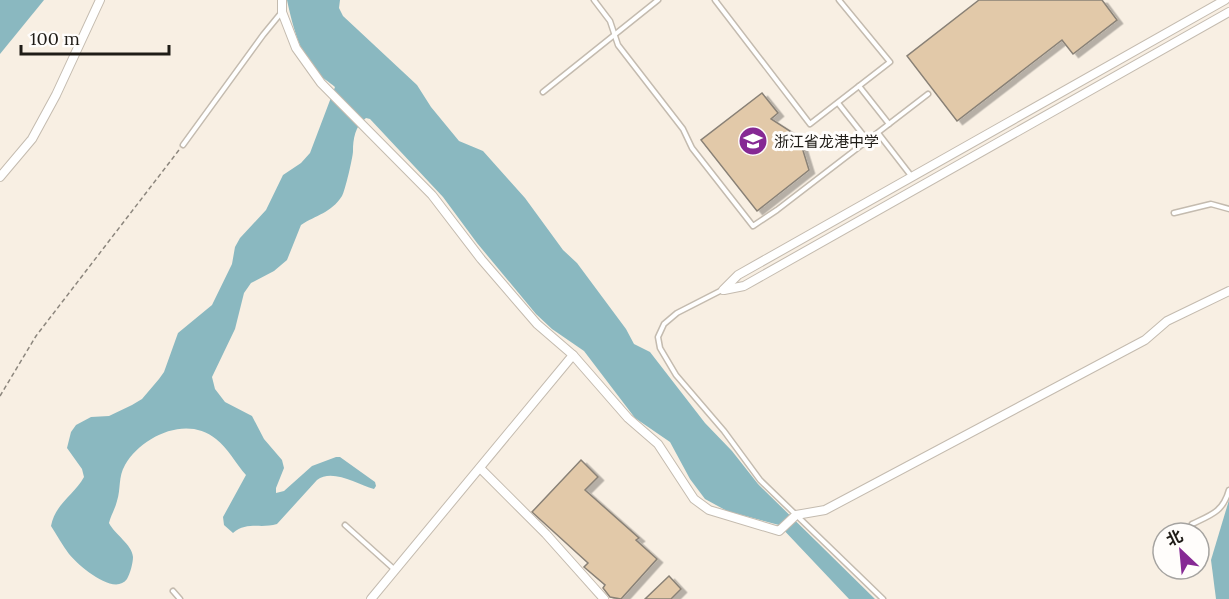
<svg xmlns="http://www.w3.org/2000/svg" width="1229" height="599" font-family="Lora,'Noto Sans SC',serif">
<defs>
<filter id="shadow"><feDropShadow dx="5.5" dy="3.5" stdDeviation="0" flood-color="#0004"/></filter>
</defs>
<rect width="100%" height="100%" fill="#f8efe3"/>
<g fill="#8ab8c0">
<path d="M0 0H44L0 54Z"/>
<path d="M287 0H340L339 8 343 16 417 85 431 107 459 141 483 151 525 198 563 250 577 263 626 329 634 344 650 352 705 423 732 451 758 484 875 599H849L779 525 727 511 705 499 690 479 670 442 635 418 584 351 552 329 536 314 477 243 443 197 370 119 366 118C355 126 353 139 353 151 353 157 345 191 342 196 331 213 316 215 301 225L287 260 274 271 251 283 244 293 235 329 212 377 215 389 225 402 252 416 264 439 282 460 284 468 276 488V493L284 491 312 466 336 457H340L375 482 376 486 374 489C357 484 332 468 317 480L277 524C261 529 247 521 233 533L224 525 223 517 246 475C236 464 228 448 216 439 187 415 142 436 125 465 118 477 121 489 117 501 115 509 111 515 109 523 115 535 132 544 133 557 133 563 130 574 127 579 114 597 78 565 69 554 62 545 57 535 51 526 55 504 74 495 84 477L82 469 67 448 71 432 76 425 91 417 109 416 132 405 142 399 159 379 164 372 178 333 212 305 232 264 235 247 240 238 266 210 283 175 301 163 310 153 335 87C329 82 321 77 316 71 299 53 292 23 287 0Z"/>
<path d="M1229 500V599H1216L1211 560Z"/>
</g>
<g fill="#e2c9a9" stroke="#898176" stroke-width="1.5" filter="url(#shadow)">
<path d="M979 0H1102L1117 20 1073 54 1062 40 957 121 907 56Z"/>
<path d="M762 93 778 113 771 119 790 131 801 144 809 170 757 211 701 140Z"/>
<path d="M581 460 598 477 585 490 639 538 636 540 657 559 621 599 610 597 603 588 605 585 584 567 588 563 532 512Z"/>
<path d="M669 576 681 589 671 599H645Z"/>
</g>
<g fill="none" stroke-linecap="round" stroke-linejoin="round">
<g stroke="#c4bbaf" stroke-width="7">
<g id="service">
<path d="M594 0 610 21 618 45 683 129 692 148 753 226 777 210 928 94"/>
<path d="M715 0 810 124 890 62 839 0"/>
<path d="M859 86 889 124"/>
<path d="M543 92 658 0"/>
<path d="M838 103 868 141"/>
<path d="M878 133 912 177"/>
<path d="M183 145 263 35 281 13"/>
<path d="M1174 213 1211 204 1229 209"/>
<path d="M722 290 677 313 664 324 658 337 660 348 676 375 724 431 760 480 883 599"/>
<path d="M1192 524C1211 515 1223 512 1229 490"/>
<path d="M345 525 395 570"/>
<path d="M173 591 180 599"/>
</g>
</g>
<g stroke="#c4bbaf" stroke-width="10">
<g id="minor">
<path d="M282 0V12L296 48 321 83 432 195 481 259 537 324 573 355 628 418 658 444 694 499 709 510 779 531 796 515 825 510 1145 340 1167 321 1229 291"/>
<path d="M0 177 32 139 56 95 100 0"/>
<path d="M723 290 738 275 1225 0"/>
<path d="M724 290 744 286 1229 12"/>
<path d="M480 468 546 534 604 599"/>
<path d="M371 599 573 355"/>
</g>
</g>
<path stroke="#8c867d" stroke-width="1.5" stroke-dasharray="4.5 3" stroke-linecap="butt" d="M0 396 36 336 179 150"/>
<use href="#service" stroke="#fff" stroke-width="4"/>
<use href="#minor" stroke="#fff" stroke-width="8"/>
</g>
<defs>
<g id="school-disc" transform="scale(1.5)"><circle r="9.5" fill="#862994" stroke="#fffdfb"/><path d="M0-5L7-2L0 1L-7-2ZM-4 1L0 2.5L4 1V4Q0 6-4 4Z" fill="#fff"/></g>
</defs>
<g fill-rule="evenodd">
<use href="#school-disc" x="753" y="141"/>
</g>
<g text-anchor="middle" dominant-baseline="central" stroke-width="6" stroke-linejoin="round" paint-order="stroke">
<g font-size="15" fill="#1f1c17" stroke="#fffdfb" text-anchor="start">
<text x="774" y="141">浙江省龙港中学</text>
</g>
</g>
<g transform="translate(1181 551) rotate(334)"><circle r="28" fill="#fffdfb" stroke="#a5a3a0" stroke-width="1.5"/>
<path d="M0-4.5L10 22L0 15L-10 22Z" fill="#862994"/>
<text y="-9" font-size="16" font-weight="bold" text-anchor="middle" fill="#1f1c17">北</text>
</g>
<path d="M21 45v9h148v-9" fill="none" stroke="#1f1c17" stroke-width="3"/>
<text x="30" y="45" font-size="18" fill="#1f1c17" stroke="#fffdfb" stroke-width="4.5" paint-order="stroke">100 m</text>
</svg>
